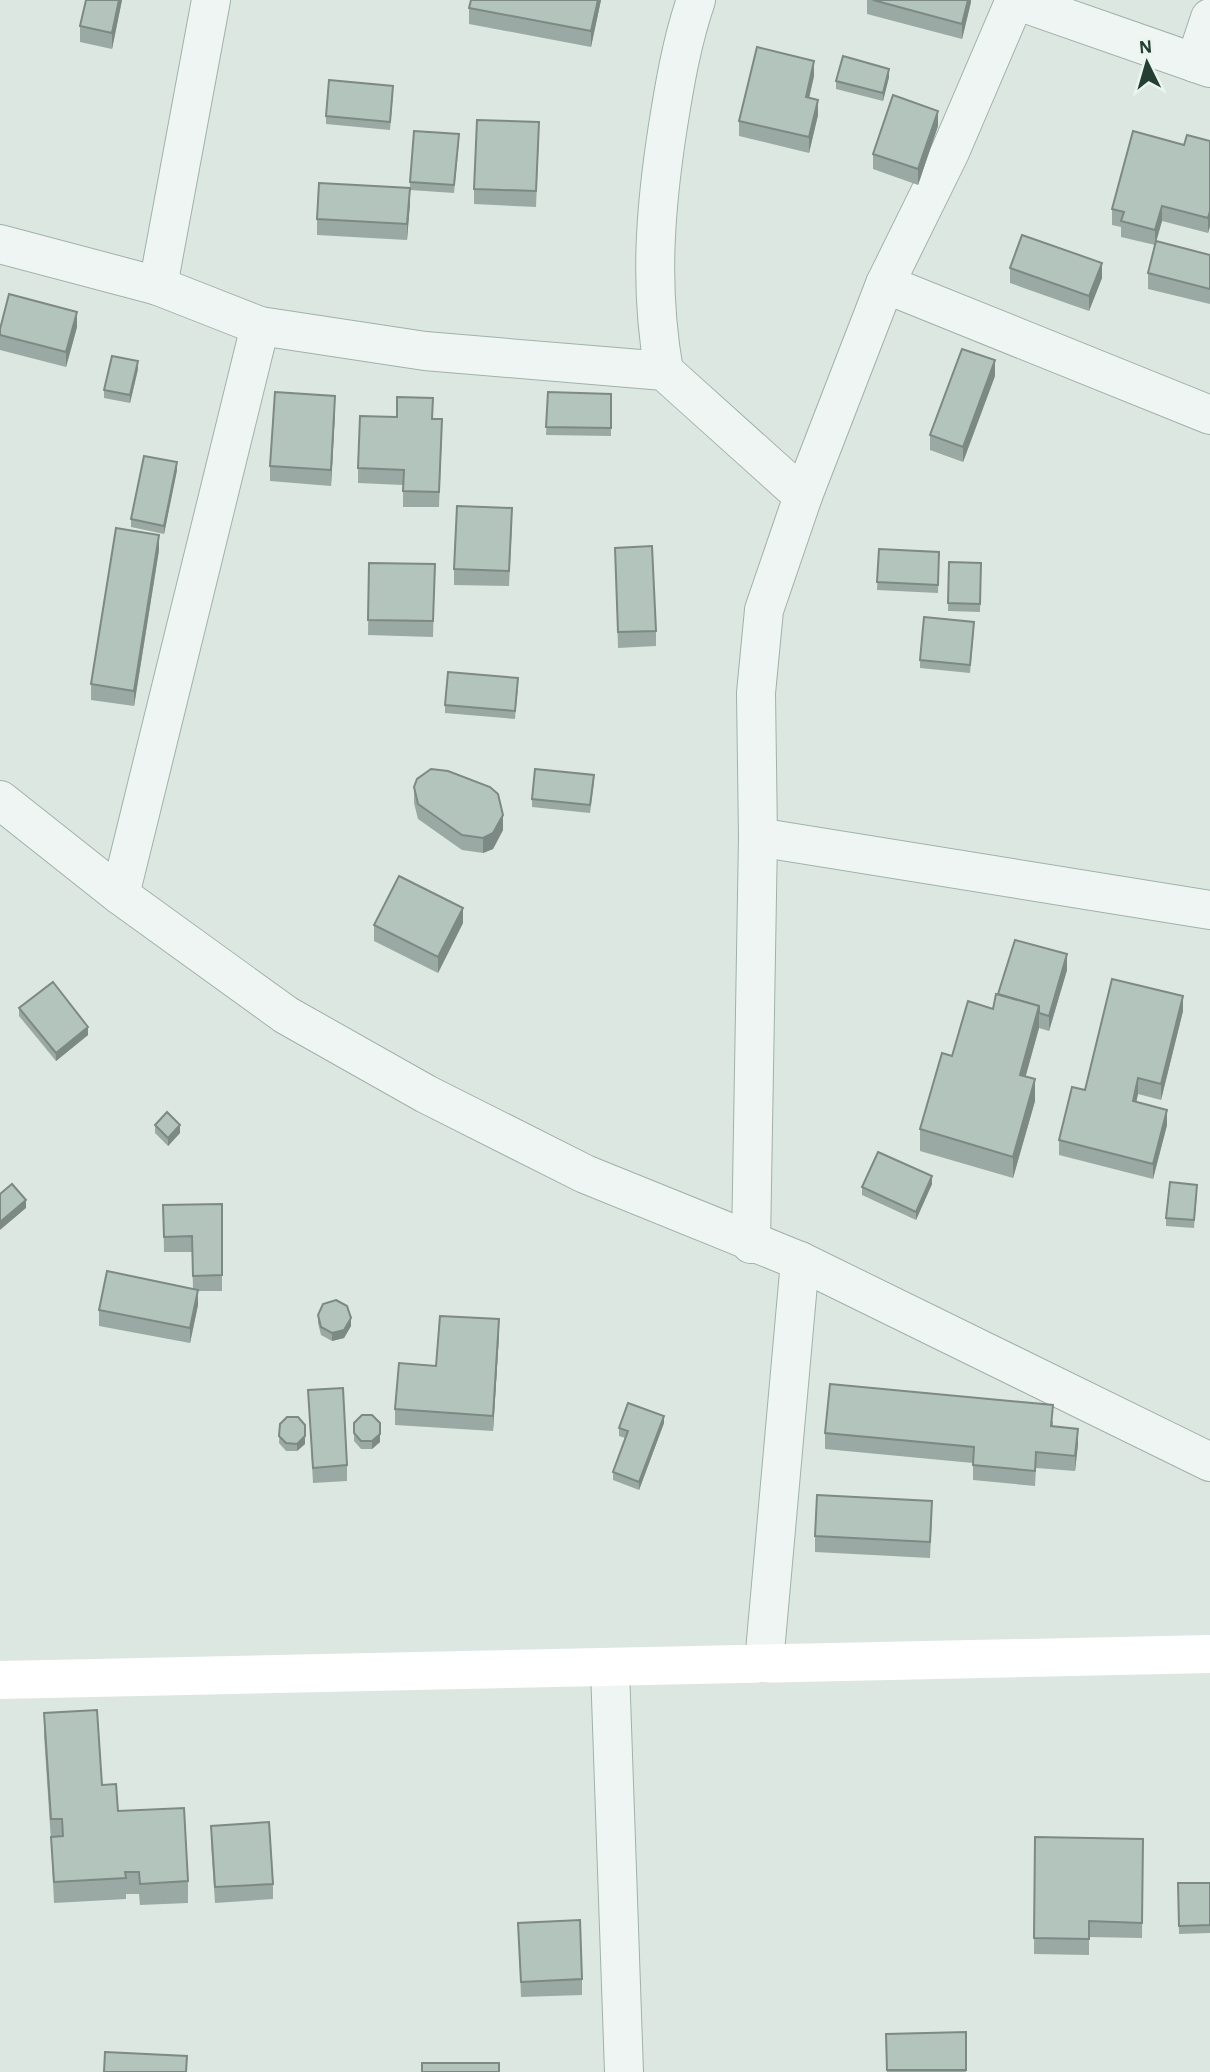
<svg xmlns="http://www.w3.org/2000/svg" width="1210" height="2072" font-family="'Alegreya Sans',sans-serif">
<rect width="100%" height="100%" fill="#dce7e2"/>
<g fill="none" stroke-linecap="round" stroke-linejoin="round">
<g stroke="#a1b1aa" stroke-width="40">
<g id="street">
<path d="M1015 0 1210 68"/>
<path d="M1195 63 1210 18"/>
<path d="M0 244 158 286 260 326 425 351 664 371 803 496"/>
<path d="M885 284 1210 415"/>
<path d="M158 286 211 0"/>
<path d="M664 371C649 287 655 209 668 126 675 82 682 41 696 0"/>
<path d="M0 800 120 895 286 1015 426 1094 585 1174 800 1261 1210 1462"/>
<path d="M758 837 1210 910"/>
<path d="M120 895 260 326"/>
<path d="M751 1244 758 837 756 693 764 610 803 496 885 284 950 152 1015 0"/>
<path d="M764 1663 800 1261"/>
<path d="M610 1669 624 2072"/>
</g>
</g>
<use href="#street" stroke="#eff5f3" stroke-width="38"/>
<path stroke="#fff" stroke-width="38" d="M0 1680 1210 1654"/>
</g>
<g fill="#9aa9a3">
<path d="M122 0 112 49 80 42V26Z"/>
<path d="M601 0 591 47 469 24V8Z"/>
<path d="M867 0H971V2L962 39 867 14Z"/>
<path d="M814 76 809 97 818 115 809 153 739 136V121Z"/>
<path d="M889 77 883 101 836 89V81Z"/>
<path d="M393 94 390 130 326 124V116Z"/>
<path d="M938 126 918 185 873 169V154Z"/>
<path d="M539 138 536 207 474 204V189Z"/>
<path d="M1210 141V226L1208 233 1162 221 1156 241 1210 255V304L1148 289V273L1155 245 1121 237V227L1112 225V209L1184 145Z"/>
<path d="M459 142 454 193 410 190V182Z"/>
<path d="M410 203 407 240 317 235V219Z"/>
<path d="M1010 268 1102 278 1089 311 1010 283Z"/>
<path d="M77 327 66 367 0 350V329Z"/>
<path d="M138 369 130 403 104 398V390Z"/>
<path d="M995 376 963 462 930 450V435Z"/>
<path d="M548 392 611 394V436L546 435Z"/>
<path d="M335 412 331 486 270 481V466Z"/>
<path d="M433 419 442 434 439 507H403V485L358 483V468Z"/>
<path d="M177 470 164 534 131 527V519Z"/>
<path d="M512 524 509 586 454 585V569Z"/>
<path d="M615 548 656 631V646L618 648Z"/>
<path d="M879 549 939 552 938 593 877 590Z"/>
<path d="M159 550 134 706 91 700V684Z"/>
<path d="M949 562 981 563 980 612 948 611Z"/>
<path d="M369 563 435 564 433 637 368 635Z"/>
<path d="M974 630 970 673 920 668V660Z"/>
<path d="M518 686 515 719 445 713V705Z"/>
<path d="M594 783 590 813 532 807V799Z"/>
<path d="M414 787 503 830 493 849 483 853 462 850 418 819 414 803Z"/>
<path d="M463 923 438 973 374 941V925Z"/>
<path d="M1067 970 1049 1031 1039 1028 1025 1077 1035 1101 1013 1178 920 1151V1129L952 1056 993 1009 998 994Z"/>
<path d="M19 1008 88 1035 56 1061 19 1016Z"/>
<path d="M1183 1011 1161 1100 1138 1094 1136 1102 1167 1125 1153 1179 1059 1155V1140L1085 1090Z"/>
<path d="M155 1125 180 1133 168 1146 155 1133Z"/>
<path d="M932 1184 916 1220 862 1195V1187Z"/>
<path d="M1197 1193 1194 1228 1166 1226V1218Z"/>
<path d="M222 1204V1291H198V1305L190 1343 99 1326V1310L193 1289 192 1252H164L163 1205Z"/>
<path d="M318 1315 351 1326 344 1338 332 1341 321 1335 318 1323Z"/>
<path d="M499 1335 493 1431 395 1425V1409L436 1366Z"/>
<path d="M308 1390 347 1465V1481L313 1483Z"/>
<path d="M1053 1421V1426L1078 1444 1075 1471 1036 1468 1035 1486 973 1480V1463L825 1449V1433Z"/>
<path d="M354 1423 380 1442 372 1449H361L354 1441Z"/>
<path d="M664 1423 639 1490 613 1480V1472L625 1438 619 1436V1428Z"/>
<path d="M280 1424 305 1444 297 1451H286L279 1443Z"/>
<path d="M932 1516 930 1558 815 1552V1536Z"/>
<path d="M44 1713 102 1785 118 1811 188 1881V1903L140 1905 139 1894H126V1899L54 1903 51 1841 44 1735Z"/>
<path d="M211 1826 273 1884V1899L215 1903 211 1842Z"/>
<path d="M1035 1837 1143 1839 1142 1938 1089 1937V1955L1034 1954Z"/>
<path d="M1178 1883H1210V1933L1179 1934Z"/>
<path d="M518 1923 582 1979V1995L521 1997Z"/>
<path d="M966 2032V2072H887L886 2034Z"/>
</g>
<g fill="#7d8984">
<path d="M119 0H122L112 49V33Z"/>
<path d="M598 0H601L591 47V31Z"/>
<path d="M968 0H971V2L962 39V24Z"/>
<path d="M814 61V76L806 112V97Z"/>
<path d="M889 69V77L883 101V93Z"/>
<path d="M818 100V115L809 153V137Z"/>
<path d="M938 111V126L918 185V169Z"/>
<path d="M410 188V203L407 240V224Z"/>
<path d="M1162 206V221L1155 246V230Z"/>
<path d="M1210 211V226L1208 233V218Z"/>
<path d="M1102 263V278L1089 311V296Z"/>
<path d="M77 312V327L66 367V352Z"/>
<path d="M995 360V376L963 462V447Z"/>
<path d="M138 361V369L130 403V395Z"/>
<path d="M335 396V412L331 486V470Z"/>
<path d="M177 462V470L164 534V526Z"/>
<path d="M159 535V550L134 706V691Z"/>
<path d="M503 815V830L493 849 483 853V838Z"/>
<path d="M463 908V923L438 973V957Z"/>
<path d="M1067 954V970L1049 1031V1016Z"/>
<path d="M1183 996V1011L1161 1100V1084Z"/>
<path d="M1039 1006V1028L1020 1097V1075Z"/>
<path d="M88 1027V1035L56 1061V1053Z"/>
<path d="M1138 1078V1094L1133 1117V1101Z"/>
<path d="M1035 1079V1101L1013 1178V1157Z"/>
<path d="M1167 1110V1125L1153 1179V1164Z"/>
<path d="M180 1125V1133L168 1146V1138Z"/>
<path d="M932 1176V1184L916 1220V1212Z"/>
<path d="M26 1200V1208L0 1230V1222Z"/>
<path d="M198 1290V1305L190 1343V1328Z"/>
<path d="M351 1318V1326L344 1338 332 1341V1333Z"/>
<path d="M499 1319V1335L493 1431V1416Z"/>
<path d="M664 1416V1423L639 1490V1482Z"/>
<path d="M1078 1429V1444L1075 1471V1456Z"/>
<path d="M380 1431V1442L372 1449V1441Z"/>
<path d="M305 1436V1444L297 1451V1444Z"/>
</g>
<g fill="#b3c4bd" stroke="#7d8984" stroke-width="2">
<path d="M86 0H119L112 33 80 26Z"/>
<path d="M471 0H598L591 31 469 8Z"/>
<path d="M873 0H968L962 24Z"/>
<path d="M757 47 814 61 806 97 818 100 809 137 739 121Z"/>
<path d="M843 56 889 69 883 93 836 81Z"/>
<path d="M329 80 393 86 390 122 326 116Z"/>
<path d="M893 95 938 111 918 169 873 154Z"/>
<path d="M477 120 539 122 536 191 474 189Z"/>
<path d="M414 131 459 134 454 185 410 182Z"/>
<path d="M1133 131 1184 145 1187 135 1210 141V211L1208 218 1162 206 1155 230 1121 221 1124 212 1112 209Z"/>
<path d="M319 183 410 188 407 224 317 219Z"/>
<path d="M1022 235 1102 263 1089 296 1010 268Z"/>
<path d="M1156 241 1210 255V289L1148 273Z"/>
<path d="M9 294 77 312 66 352 0 335V329Z"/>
<path d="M962 349 995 360 963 447 930 435Z"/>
<path d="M112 356 138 361 130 395 104 390Z"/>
<path d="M275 392 335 396 331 470 270 466Z"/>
<path d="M548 392 611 394V428L546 427Z"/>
<path d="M397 397 433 398 432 419H442L439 492 403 491 404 470 358 468 360 416 397 417Z"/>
<path d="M144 456 177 462 164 526 131 519Z"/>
<path d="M457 506 512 508 509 571 454 569Z"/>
<path d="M116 528 159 535 134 691 91 684Z"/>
<path d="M652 546 656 631 618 632 615 548Z"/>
<path d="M879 549 939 552 938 585 877 582Z"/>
<path d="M949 562 981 563 980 604 948 603Z"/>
<path d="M369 563 435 564 433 621 368 620Z"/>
<path d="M924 617 974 622 970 665 920 660Z"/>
<path d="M448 672 518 678 515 711 445 705Z"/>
<path d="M431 769 448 771 490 787 498 794 503 815 493 833 483 838 462 835 418 804 414 787 417 779Z"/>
<path d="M535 769 594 775 590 805 532 799Z"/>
<path d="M399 876 463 908 438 957 374 925Z"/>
<path d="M1015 940 1067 954 1049 1016 1039 1013V1006L998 994Z"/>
<path d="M1112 979 1183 996 1161 1084 1138 1078 1133 1101 1167 1110 1153 1164 1059 1140 1072 1087 1085 1090Z"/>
<path d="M53 982 88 1027 56 1053 19 1008Z"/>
<path d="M996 994 1039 1006 1020 1075 1035 1079 1013 1157 920 1129 942 1053 952 1056 968 1001 993 1009Z"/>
<path d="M167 1112 180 1125 168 1138 155 1125Z"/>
<path d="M878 1152 932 1176 916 1212 862 1187Z"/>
<path d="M1170 1182 1197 1185 1194 1220 1166 1218Z"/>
<path d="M12 1184 26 1200 0 1222V1194Z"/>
<path d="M222 1204V1275L193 1276 192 1236 164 1237 163 1205Z"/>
<path d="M107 1271 198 1290 190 1328 99 1310Z"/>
<path d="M336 1300 347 1306 351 1318 344 1330 332 1333 321 1327 318 1315 323 1304Z"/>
<path d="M440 1316 499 1319 493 1416 395 1409 399 1363 436 1366Z"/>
<path d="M830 1384 1053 1405 1051 1426 1078 1429 1075 1456 1036 1452 1035 1471 973 1465 974 1447 825 1433Z"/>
<path d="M343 1388 347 1465 313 1468 308 1390Z"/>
<path d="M628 1403 664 1416 639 1482 613 1472 628 1431 619 1428Z"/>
<path d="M362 1415H372L380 1423V1434L372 1441H361L354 1433V1423Z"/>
<path d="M287 1417H298L305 1425V1436L297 1444 286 1443 279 1436 280 1424Z"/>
<path d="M817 1495 932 1501 930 1542 815 1536Z"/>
<path d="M97 1710 102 1785 116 1784 118 1811 184 1808 188 1881 140 1884 139 1872H125L126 1878 54 1882 51 1837 63 1836 62 1819H51L44 1713Z"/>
<path d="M269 1822 273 1884 215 1887 211 1826Z"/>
<path d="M1035 1837 1143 1839 1142 1923 1089 1921V1939L1034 1938Z"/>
<path d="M1178 1883H1210V1925L1179 1926Z"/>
<path d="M580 1920 582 1979 521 1982 518 1923Z"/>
<path d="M966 2032V2070H887L886 2034Z"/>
<path d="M105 2052 187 2056 186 2072H104Z"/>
<rect x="422" y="2063" width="77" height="9"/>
</g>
<g transform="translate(1147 63) rotate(355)" stroke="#ebf5f0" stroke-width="5" paint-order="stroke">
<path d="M0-5L12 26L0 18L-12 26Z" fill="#253e34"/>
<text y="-10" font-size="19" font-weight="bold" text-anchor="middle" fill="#253e34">N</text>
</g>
</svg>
